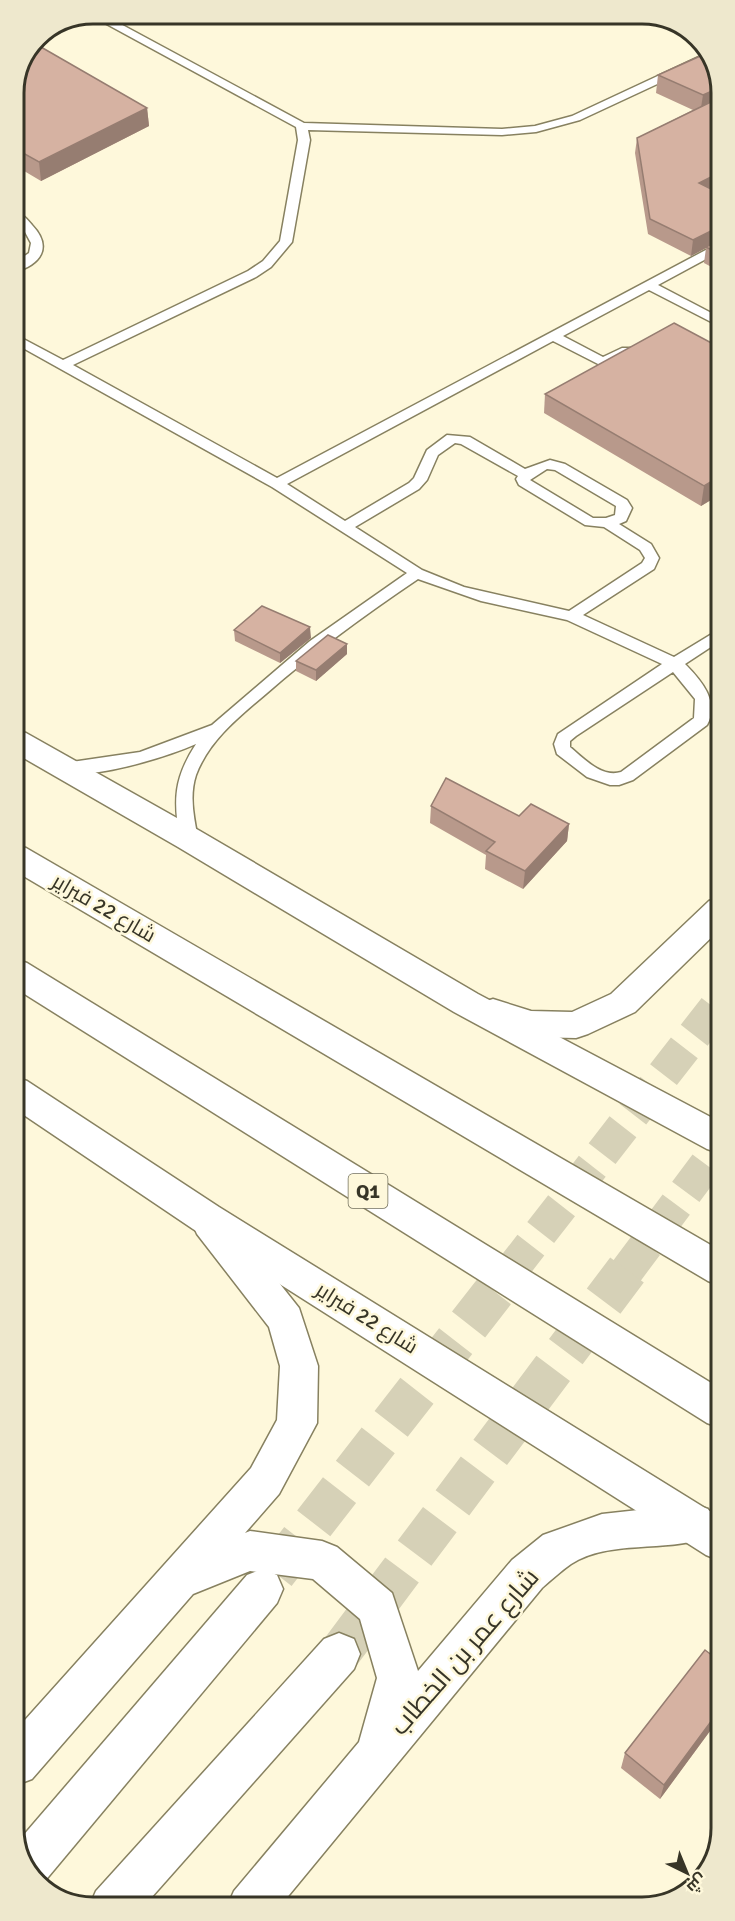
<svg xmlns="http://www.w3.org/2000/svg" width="735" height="1921" font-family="Signika,Cairo,sans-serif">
<rect width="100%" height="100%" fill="#fef8db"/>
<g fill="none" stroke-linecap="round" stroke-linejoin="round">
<g stroke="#d6d1b7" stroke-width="34" stroke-dasharray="34 16" stroke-linecap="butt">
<path d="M510 1272 720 1002"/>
<path d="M626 1272 720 1146"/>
</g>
<g stroke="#d6d1b7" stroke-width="42" stroke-dasharray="42 21" stroke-linecap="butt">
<path d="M275 1573 511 1270"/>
<path d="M339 1654 627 1270"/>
</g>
<g stroke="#878160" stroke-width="3">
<g id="lane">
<path d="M102 14 304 123 502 129 535 126 572 116 707 53 711 59 580 120 536 132 502 135 308 130 310 140 292 242 271 267 256 277 73 365 277 478 719 243V252L658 285 719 317V326L649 290 563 336 603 357 622 348H632L634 351 632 354 614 364 600 365 553 341 287 484 345 521 409 483 414 478 427 450 447 435 470 437 525 469 550 460 565 464 627 500 632 508 626 521 619 524 651 544 659 558 654 569 583 615 674 657 720 629V641L685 664C701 680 720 702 707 725L633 780 619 785H610L587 777 557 754 554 744 558 734 662 664 567 620 481 601 418 579C366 614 315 651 267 693 240 716 209 740 196 775 189 796 194 818 198 839L195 843H183L180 839C173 800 174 778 196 744 167 757 89 781 58 772L56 768 58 764 140 752 212 725 310 641 407 573 272 487 14 343V334L63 360 248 271 263 261 280 241 298 140 296 127 90 15ZM455 443 461 444 518 476 516 479 519 485 585 525 604 527 640 550 645 558 642 563 569 611 464 587 422 570 355 527 419 489 427 480 438 455ZM547 469 555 470 616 506 615 515 606 518H593L530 480ZM673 672 695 699 694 718 621 772C602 778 584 759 570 747V741L576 736Z"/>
<path d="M14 210C21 212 27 219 32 225 53 247 41 265 14 272V263L29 253 31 243 25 232 14 220Z"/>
</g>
</g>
<g stroke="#878160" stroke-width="3">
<g id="street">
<path d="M720 897V929L635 1012 588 1034 576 1038 531 1037 481 1021 476 1012 481 1003 493 999 531 1011 572 1012 611 994 709 901Z"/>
<path d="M210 1208 223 1212 299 1308 318 1366 317 1423 279 1494 245 1533 250 1531 322 1541 337 1547 392 1593 418 1671 512 1560 543 1535 602 1514 693 1504 708 1509 714 1523 708 1537C665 1553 610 1539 571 1564 561 1571 551 1580 542 1588L280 1906 227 1907 234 1891 359 1742 377 1678 360 1619 313 1579 250 1571 193 1594 32 1779 16 1785V1730L251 1468 277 1420 280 1366 269 1327 197 1234 192 1223 197 1212Z"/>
</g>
</g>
<g stroke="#878160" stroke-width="3">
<g id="secondary">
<path d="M15 730 26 733 200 831 478 994 720 1122V1153L707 1149 454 1012 178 847 15 753Z"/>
<path d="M15 1077 27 1081 219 1207 721 1518V1561L706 1555 193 1229 15 1109Z"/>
<path d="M262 1569 277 1575 283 1589 277 1603 44 1882 40 1884 16 1849V1844L247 1575Z"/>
<path d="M339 1633 354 1639 360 1654 354 1669 143 1907H89L96 1891 324 1639Z"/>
</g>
</g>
<g stroke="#878160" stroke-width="3">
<g id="highway">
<path d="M15 845 26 848 721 1251V1286L708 1281 15 871Z"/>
<path d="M15 959 27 963 721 1389V1428L707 1423 15 988Z"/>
</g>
</g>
<use href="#lane" fill="#fff" fill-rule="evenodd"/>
<use href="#street" fill="#fff" fill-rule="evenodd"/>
<use href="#secondary" fill="#fff" fill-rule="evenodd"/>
<use href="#highway" fill="#fff" fill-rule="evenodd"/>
</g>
<g fill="#b8998b">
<path d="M707 53 713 190 719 193V271L704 263 706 248 691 256 648 234 635 153 637 138 693 110 656 93 658 75Z"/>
<path d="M14 88 147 108 149 126 41 181 14 165Z"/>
<path d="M545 394 719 495 701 506 544 413Z"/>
<path d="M234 630 311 638 280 663 235 641Z"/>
<path d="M347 644V654L316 681 296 671V661Z"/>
<path d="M431 806 519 816 569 824 567 841 523 889 485 869 486 855 430 823Z"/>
<path d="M721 1662V1716L660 1799 621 1768 625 1753Z"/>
</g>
<g fill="#967d71">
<path d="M719 88V105L700 114 703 95Z"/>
<path d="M147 108 149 126 41 181 39 162Z"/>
<path d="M719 173V187L697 198 699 183Z"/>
<path d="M719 227V241L691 256 693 240Z"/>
<path d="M719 477V495L701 506 704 486Z"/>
<path d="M310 627 311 638 280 663V653Z"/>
<path d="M347 644V654L316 681V670Z"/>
<path d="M569 824 567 841 523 889 525 871Z"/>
<path d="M721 1708V1716L660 1799 664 1785Z"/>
</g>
<g fill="#d6b2a2" stroke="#967d71" stroke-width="1.5">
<path d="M34 43 147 108 39 162 14 148V88Z"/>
<path d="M707 53 719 72V88L703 95 658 75Z"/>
<path d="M719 98V173L699 183 719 193V227L693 240 650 219 637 138Z"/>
<path d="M719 240V254L706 247Z"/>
<path d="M674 323 719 347V477L704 486 545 394Z"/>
<path d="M262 606 310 627 280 653 234 630Z"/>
<path d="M328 635 347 644 316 670 296 661Z"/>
<path d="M446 778 519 816 531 804 569 824 525 871 486 851 495 842 431 806Z"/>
<path d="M705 1650 721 1662V1708L664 1785 625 1753Z"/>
</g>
<g text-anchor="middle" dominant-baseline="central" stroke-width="5" stroke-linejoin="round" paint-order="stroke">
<rect fill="#fef8db" stroke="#73705d" stroke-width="1.5" x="348.5" y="1174" width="39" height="34" rx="4.5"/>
<g font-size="20" font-weight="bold" fill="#373527">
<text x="368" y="1191">Q1</text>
</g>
<g font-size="21" fill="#373527" stroke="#fef8db">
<text transform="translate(104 908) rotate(30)">شارع 22 فبراير</text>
<text transform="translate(367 1318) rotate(32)">شارع 22 فبراير</text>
</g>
<g font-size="26" fill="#373527" stroke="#fef8db">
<text transform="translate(465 1652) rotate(-49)">شارع عمر بن الخطاب</text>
</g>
</g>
<path d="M0 0H735V1921H0ZM93 24H642A69 69 0 0 1 711 93V1828A69 69 0 0 1 642 1897H93A69 69 0 0 1 24 1828V93A69 69 0 0 1 93 24Z" fill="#eee8cd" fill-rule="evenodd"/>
<path fill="none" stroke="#373527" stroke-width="3" d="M93 24H642A69 69 0 0 1 711 93V1828A69 69 0 0 1 642 1897H93A69 69 0 0 1 24 1828V93A69 69 0 0 1 93 24Z"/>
<g transform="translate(687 1873) rotate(137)" stroke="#fef8db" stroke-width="4.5" paint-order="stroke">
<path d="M0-4.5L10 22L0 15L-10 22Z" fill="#373527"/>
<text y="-9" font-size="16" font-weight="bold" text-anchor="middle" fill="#373527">ش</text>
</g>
</svg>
